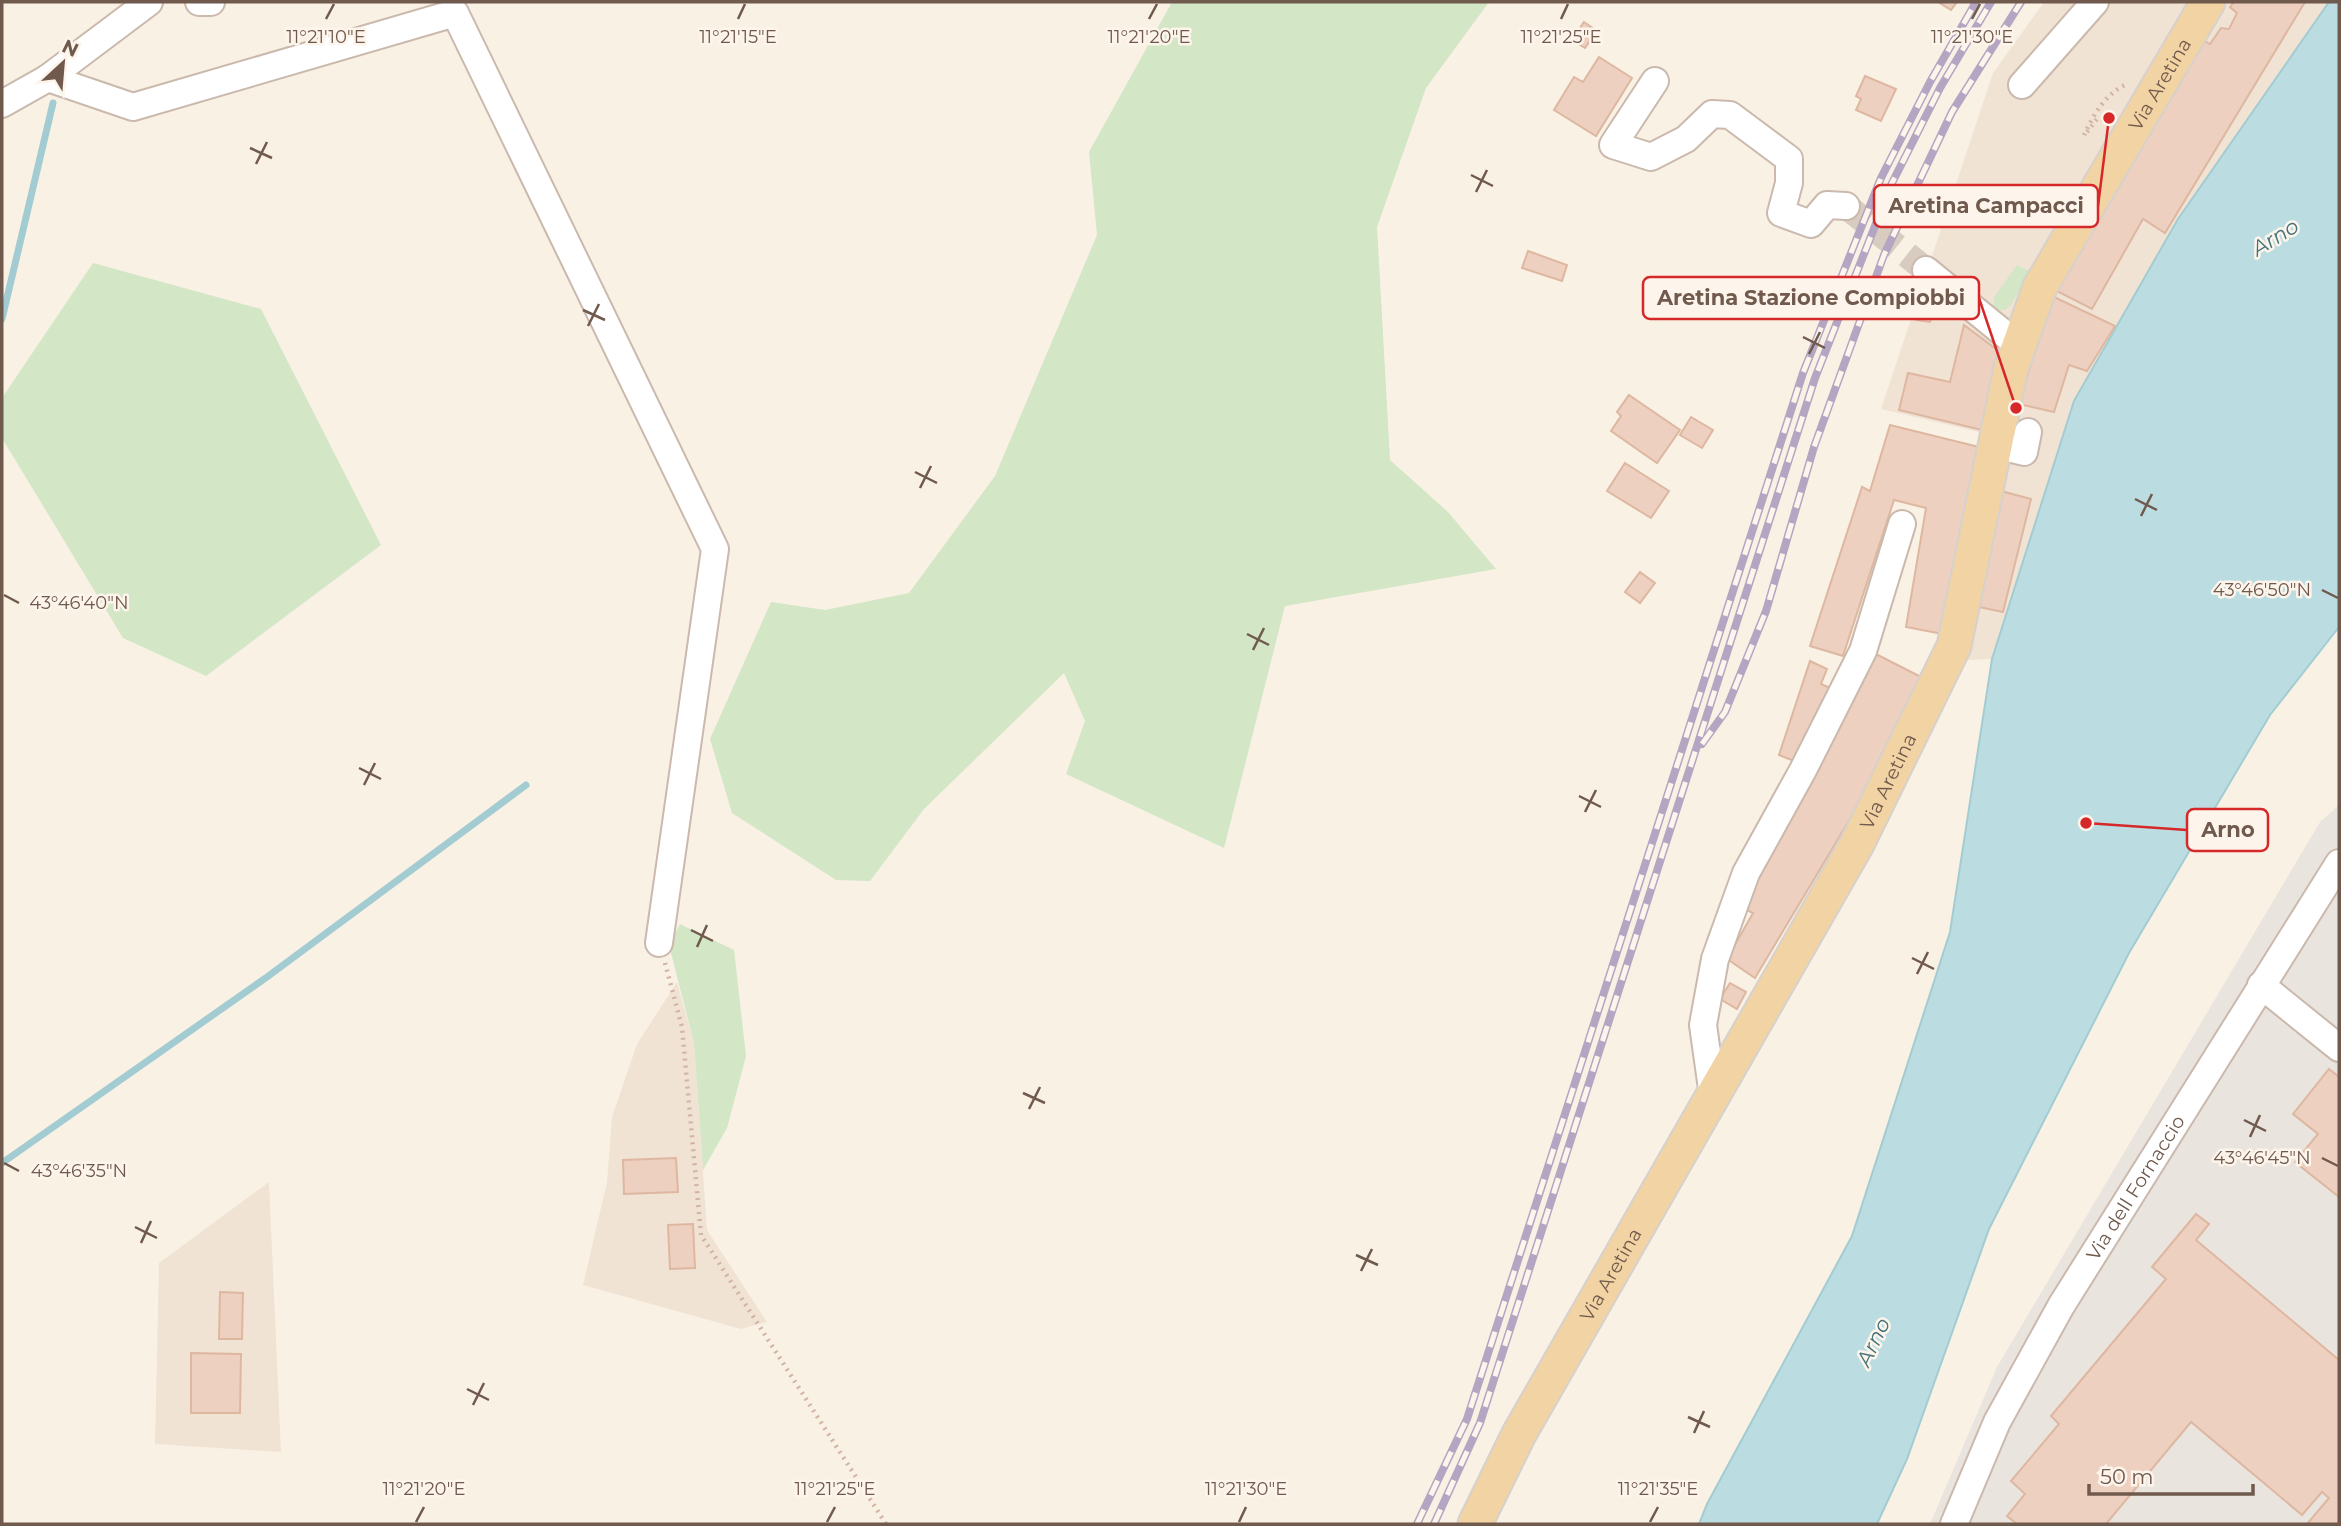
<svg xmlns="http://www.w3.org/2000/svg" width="2341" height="1526" font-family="Montserrat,sans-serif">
<rect width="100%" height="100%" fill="#faf1e5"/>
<g fill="#f1e3d4">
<path d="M2044 2H2329L2178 219 2074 401 1992 659 1964 660 2008 439 1881 409 1993 73Z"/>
<path d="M677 982 694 1043 707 1230 767 1322 741 1329 583 1285 607 1182 612 1117 637 1044Z"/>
<path d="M269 1182 281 1452 155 1444 159 1263Z"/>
</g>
<path fill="#eae4df" d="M2339 805V1524H1930L1997 1367 2320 822Z"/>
<g fill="#d3e6c5">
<path d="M1172 2H1489L1426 88 1377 227 1390 460 1448 512 1496 569 1285 606 1224 848 1066 774 1085 721 1064 673 924 809 870 881 836 880 732 813 710 739 771 602 825 610 909 593 995 476 1097 235 1089 152Z"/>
<path d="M93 263 261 309 381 545 206 676 123 638 2 438V398Z"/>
<path d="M2017 265 2031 272 2010 306C2003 312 2000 311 1993 306L1994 297Z"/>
<path d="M680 924 734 950 746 1056 727 1128 703 1170 694 1043 669 945Z"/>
</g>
<path fill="#bbdde1" stroke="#a3ccd2" stroke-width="2" d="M2329 2H2339V627L2270 715 2129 953 1989 1229 1907 1459 1877 1524H1699L1707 1504 1852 1236 1950 932 1992 659 2074 401 2178 219Z"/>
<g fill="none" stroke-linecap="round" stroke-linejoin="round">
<g stroke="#a3ccd2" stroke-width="7">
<path d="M2 319 53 103"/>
<path d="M2 1163 267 977 526 785"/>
</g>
</g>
<g fill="#edd0bf" stroke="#deb7a1" stroke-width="2">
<path d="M1938 2H1957L1951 10Z"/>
<path d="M2234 2H2305L2165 233 2143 219 2092 309 2055 290 2201 39 2210 44 2221 28 2229 29 2237 13 2230 7Z"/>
<path d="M1584 22 1597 31 1585 48 1572 40Z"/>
<path d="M1599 57 1632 78 1596 136 1554 110 1574 77 1583 82Z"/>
<path d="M1865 76 1896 89 1881 121 1856 110 1861 99 1856 96Z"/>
<path d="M1528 251 1567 265 1562 281 1522 268Z"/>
<path d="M1922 293 1935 304 1930 322 1916 320Z"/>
<path d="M2054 297 2115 326 2087 371 2069 365 2054 412 2019 404 2046 313Z"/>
<path d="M1964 325 2000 352 1982 430 1899 410 1908 373 1950 382Z"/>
<path d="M1629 395 1680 430 1657 463 1611 431 1621 416 1617 412Z"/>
<path d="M1691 417 1713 430 1702 448 1680 435Z"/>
<path d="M1890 425 1979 447 1943 634 1906 627 1926 508 1894 500 1843 656 1810 646 1862 487 1870 491Z"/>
<path d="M1625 463 1669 491 1651 518 1607 491Z"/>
<path d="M2001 491 2031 499 2003 612 1979 607Z"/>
<path d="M1640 572 1655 583 1640 603 1625 592Z"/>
<path d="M1870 651 1923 678 1859 804 1755 978 1727 959 1753 913 1740 907Z"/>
<path d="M1810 661 1827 669 1821 684 1837 691 1799 763 1779 755Z"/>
<path d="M1730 983 1746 992 1737 1009 1720 999Z"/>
<path d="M2329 1069 2339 1077V1197L2295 1162 2318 1134 2293 1114Z"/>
<path d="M676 1158 678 1192 624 1194 623 1160Z"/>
<path d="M2196 1214 2209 1224 2196 1240 2339 1360V1524H2307L2329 1498 2322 1492 2302 1515 2191 1422 2106 1524H2017L2007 1516 2025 1494 2011 1481 2059 1424 2051 1416 2166 1279 2152 1267Z"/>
<path d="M693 1224 695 1268 670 1269 668 1225Z"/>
<path d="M220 1292 243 1293 242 1339H219Z"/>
<path d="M191 1353 241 1354 240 1413H191Z"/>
</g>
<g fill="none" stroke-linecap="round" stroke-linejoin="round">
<path stroke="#d8cbbf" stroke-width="26" stroke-dasharray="26 13" stroke-linecap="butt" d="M1846 206 1926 270"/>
<g stroke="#cab9ac" stroke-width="30">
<g id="minor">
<path d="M199 2H211"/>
<path d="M48 78 133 107 455 13 715 549 659 943"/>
<path d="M1655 81 1613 145 1651 157 1686 139 1712 114 1730 115 1789 159V183L1781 213 1811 224 1827 205 1846 206"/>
<path d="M2022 85 2095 2"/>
<path d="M2 104 48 78 149 2"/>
<path d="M1926 270 2018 345"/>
<path d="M1996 445 2024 452 2028 432"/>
<path d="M2261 985 2339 1048"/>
<path d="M1713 1096 1703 1025 1715 959 1746 873 1803 770 1863 651 1902 524"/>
<path id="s1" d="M1954 1524 1997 1422 2061 1306 2339 863"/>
</g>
</g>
<g stroke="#d7d1cd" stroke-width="37">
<g id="major">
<path id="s2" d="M1475 1524 1519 1434 1857 844 1954 646 2011 368 2040 287 2208 2"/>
</g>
</g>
<g stroke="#d1b4a3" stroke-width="4.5" stroke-dasharray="2 5" stroke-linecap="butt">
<path d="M2087 132 2097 119 2107 121"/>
<path d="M2084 135C2094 114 2106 93 2127 84"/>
<path d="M665 963 682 1027 701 1235 886 1524"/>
</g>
<use href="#minor" stroke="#fff" stroke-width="26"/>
<use href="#major" stroke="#f2d3a3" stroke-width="33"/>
<g stroke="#b4a5c2" stroke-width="8">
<g id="rail">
<path d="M1702 744 1725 712 1766 611 1814 447 1884 255 1952 112 2021 2"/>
<path d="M1417 1524 1467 1419 1803 373 1881 178 1930 82 1976 2"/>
<path d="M1434 1524 1480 1423 1815 378 1892 183 1940 88 1991 2"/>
</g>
</g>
<use href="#rail" stroke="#fdf5eb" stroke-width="5" stroke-dasharray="16" stroke-linecap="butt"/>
</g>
<path fill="none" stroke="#70594d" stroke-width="2.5" d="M326 19 334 4M738 19 745 4M1149 19 1157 4M1561 19 1568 4M1972 19 1980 4M250 148 272 158M256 164 267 142M1471 175 1493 186M1476 192 1487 170M583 310 605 320M588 326 599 304M1803 337 1825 348M1809 354 1820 332M915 472 937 483M920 488 931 466M2135 499 2157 510M2141 516 2152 494M2322 590 2338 598M4 595 19 603M1247 634 1269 645M1253 650 1264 628M359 768 381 779M364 785 375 763M1579 796 1601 807M1585 812 1596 790M691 930 713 941M697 947 707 925M1912 958 1934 969M1917 974 1928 952M1023 1093 1045 1103M1029 1109 1040 1087M2244 1120 2266 1131M2250 1137 2260 1115M2322 1158 2338 1166M4 1163 19 1171M135 1227 157 1238M141 1243 151 1221M1356 1255 1378 1265M1361 1271 1372 1249M467 1389 489 1400M473 1405 484 1383M1688 1417 1710 1427M1694 1433 1704 1411M416 1522 424 1507M827 1522 835 1507M1239 1522 1246 1507M1650 1522 1658 1507"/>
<g text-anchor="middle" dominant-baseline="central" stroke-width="5" stroke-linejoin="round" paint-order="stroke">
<g font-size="19" fill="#70594d" stroke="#fdf5eb">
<text stroke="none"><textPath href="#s2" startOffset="1606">Via Aretina</textPath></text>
<text stroke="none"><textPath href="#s2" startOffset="850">Via Aretina</textPath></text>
<text stroke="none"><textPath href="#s1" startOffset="383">Via dell Fornaccio</textPath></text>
<text stroke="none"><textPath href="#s2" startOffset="284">Via Aretina</textPath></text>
</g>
<g font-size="21" font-style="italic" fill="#45737b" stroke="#fdf5eb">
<text transform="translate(2275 237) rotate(-32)">Arno</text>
<text transform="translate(1873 1342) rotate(-64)">Arno</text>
</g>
</g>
<g font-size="18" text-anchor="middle" fill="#70594d" stroke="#fdf5eb" stroke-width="5" stroke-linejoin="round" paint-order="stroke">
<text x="326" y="43">11°21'10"E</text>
<text x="738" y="43">11°21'15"E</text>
<text x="1149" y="43">11°21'20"E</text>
<text x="1561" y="43">11°21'25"E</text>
<text x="1972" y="43">11°21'30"E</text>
<text x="2262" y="596">43°46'50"N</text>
<text x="79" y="609">43°46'40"N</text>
<text x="2262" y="1164">43°46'45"N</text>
<text x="79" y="1177">43°46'35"N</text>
<text x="424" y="1495">11°21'20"E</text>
<text x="835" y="1495">11°21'25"E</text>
<text x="1246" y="1495">11°21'30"E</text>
<text x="1658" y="1495">11°21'35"E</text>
</g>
<path fill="none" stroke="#d62828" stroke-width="2.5" d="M2109 118L2098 206M2016 408L1979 298M2086 823L2187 830"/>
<g fill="#d62828" stroke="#fdf5eb" stroke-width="2.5">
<circle cx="2109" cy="118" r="7"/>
<circle cx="2016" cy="408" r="7"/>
<circle cx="2086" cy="823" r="7"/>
</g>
<g fill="#fdf5eb" stroke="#d62828" stroke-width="2.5">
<rect x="1874" y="185" width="224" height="42" rx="7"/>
<rect x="1643" y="277" width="336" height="42" rx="7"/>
<rect x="2187" y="809" width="81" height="42" rx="7"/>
</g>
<g font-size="21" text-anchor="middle" font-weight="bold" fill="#70594d">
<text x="1986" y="213">Aretina Campacci</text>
<text x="1811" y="305">Aretina Stazione Compiobbi</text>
<text x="2228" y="837">Arno</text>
</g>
<rect width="2341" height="1526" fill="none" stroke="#70594d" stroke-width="7"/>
<g transform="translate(63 63) rotate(26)" stroke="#fdf5eb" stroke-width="5" paint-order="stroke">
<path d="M0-5L12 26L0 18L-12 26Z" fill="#70594d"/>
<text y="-10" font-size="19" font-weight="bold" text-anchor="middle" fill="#70594d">N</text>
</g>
<path d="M2089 1484v10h164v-10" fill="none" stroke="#70594d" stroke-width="3.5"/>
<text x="2100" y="1484" font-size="21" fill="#70594d" stroke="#fdf5eb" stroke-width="5" paint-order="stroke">50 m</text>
</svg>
